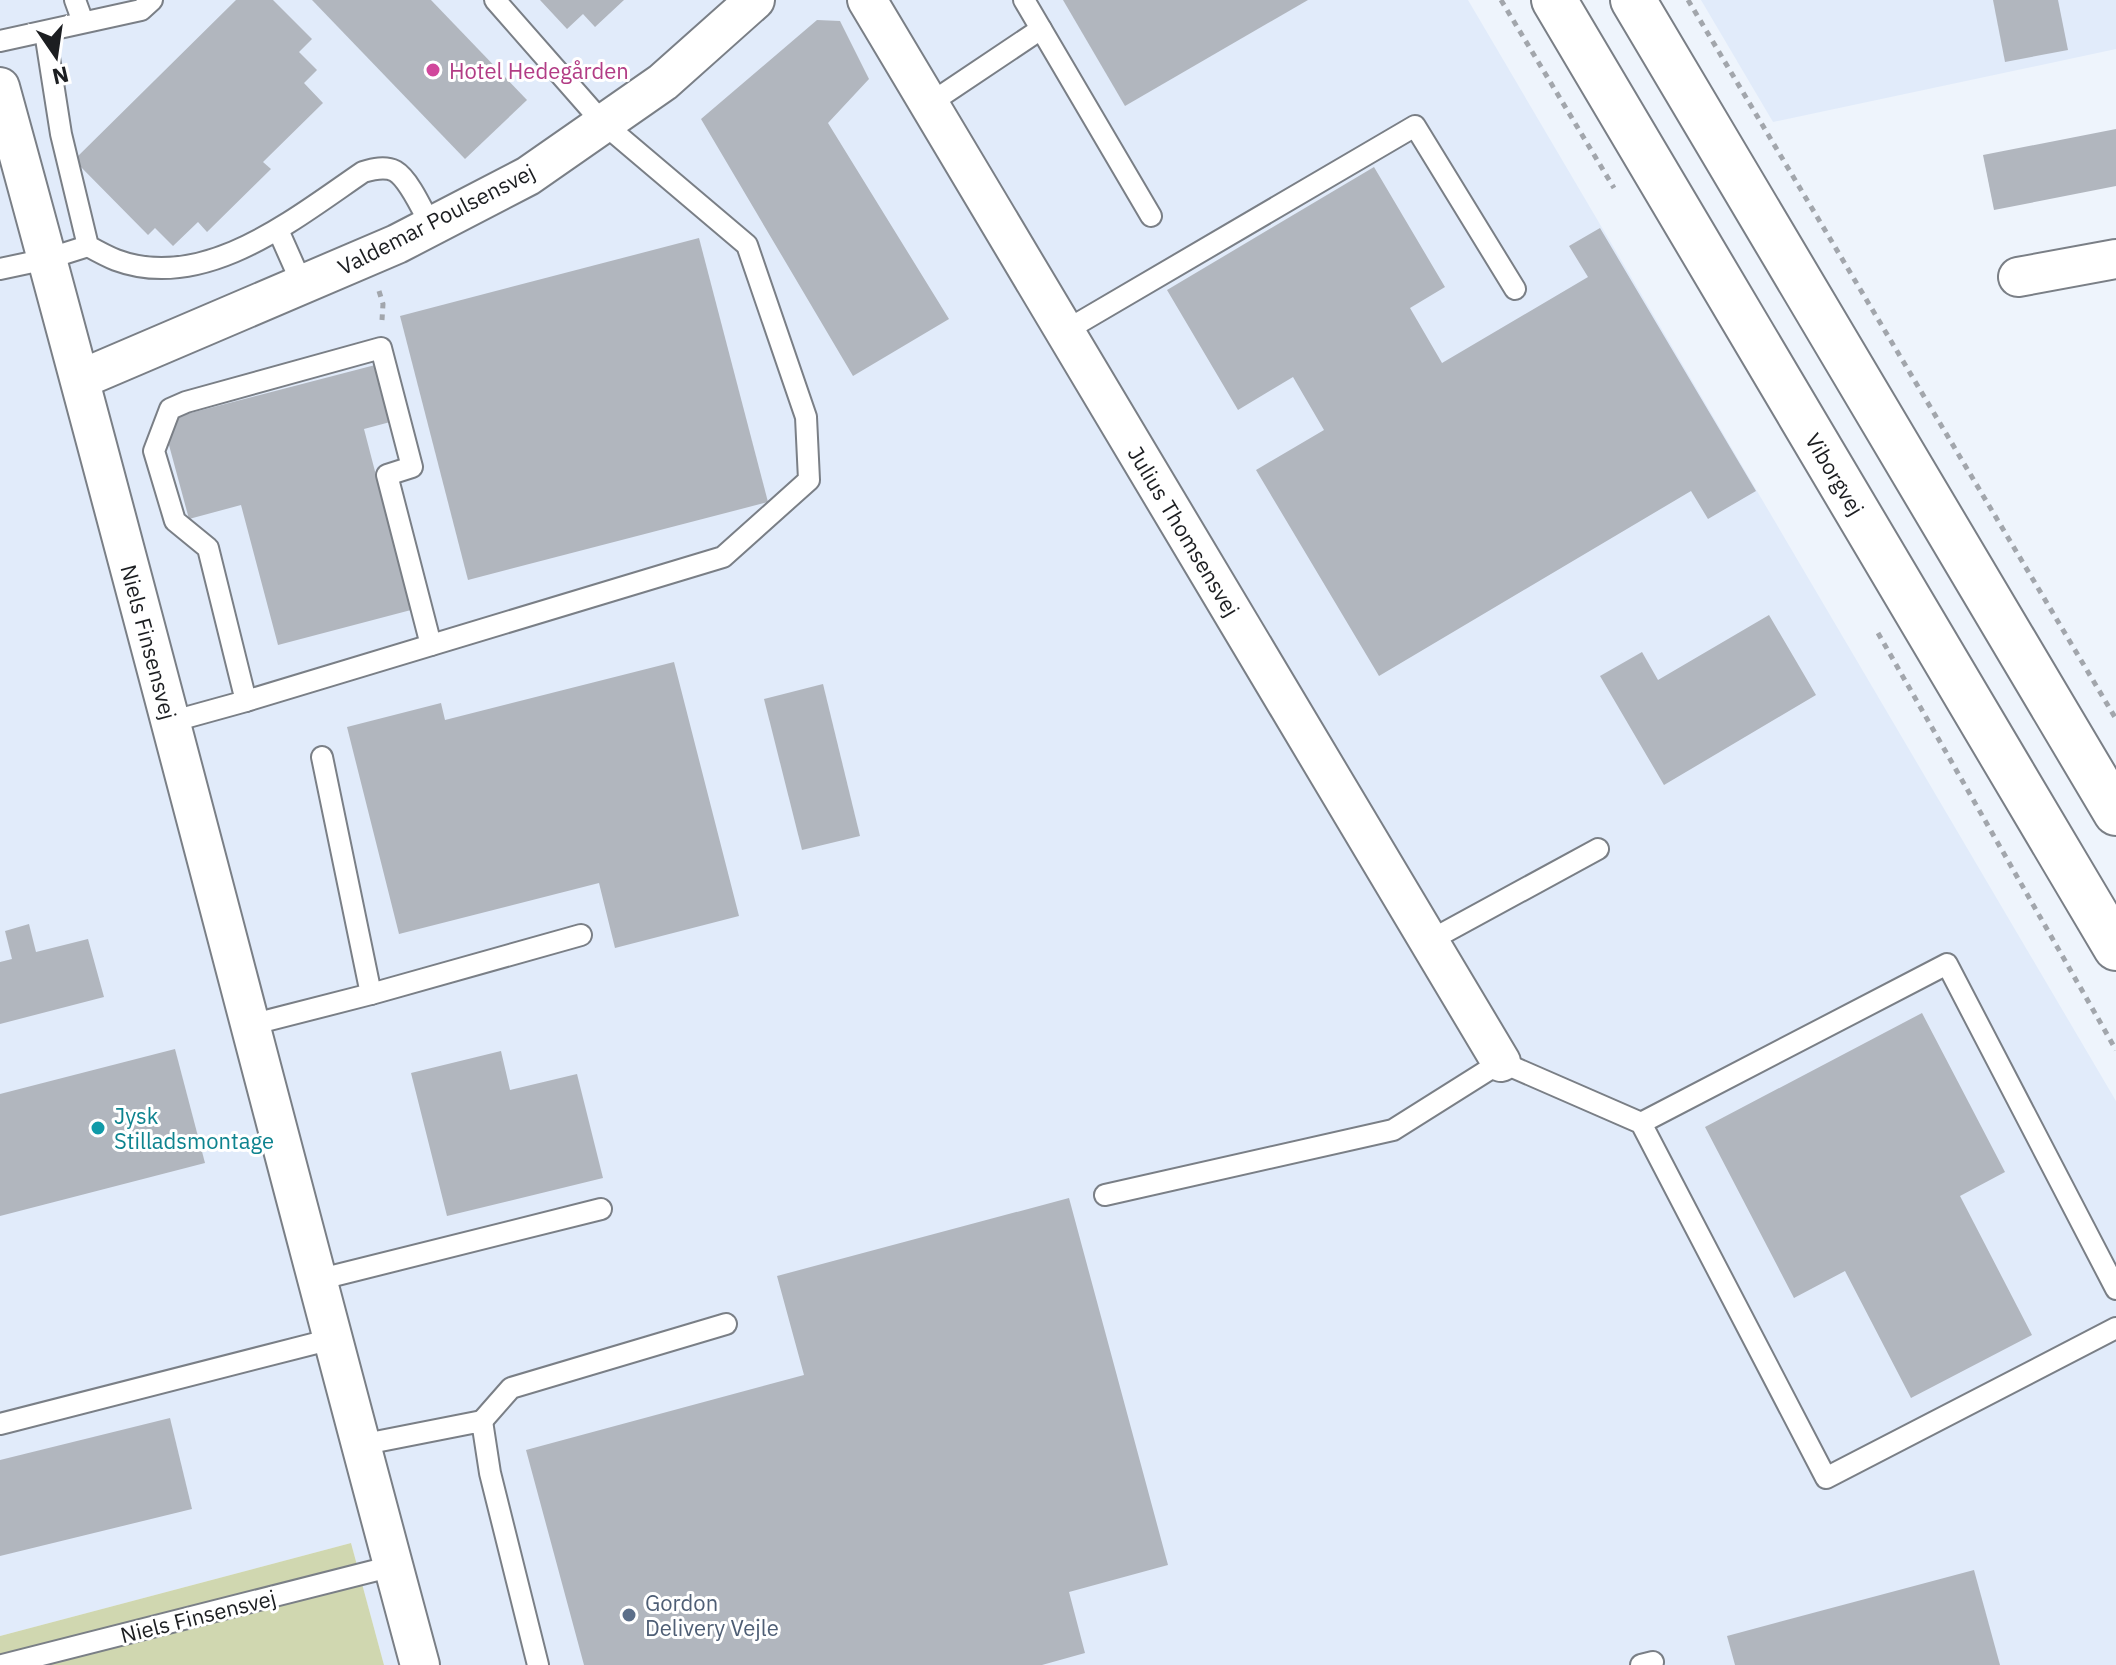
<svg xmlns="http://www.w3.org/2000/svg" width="2116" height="1665" font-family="'IBM Plex Sans',sans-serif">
<rect width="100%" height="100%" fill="#eef4fc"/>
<g fill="#e1ebfa">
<path d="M0 0H1468L2116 1101V1665H384L351 1543 0 1636Z"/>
<path d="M1701 0H2116V49L1773 122Z"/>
</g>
<path fill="#d0d7b0" d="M351 1543 384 1665H0V1636Z"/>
<g fill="#b1b6be">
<path d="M236 0H273L312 39 299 52 317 70 304 83 323 103 263 162 271 169 207 232 198 222 173 246 155 228 148 235 74 160Z"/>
<path d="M312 0H431L527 100 465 159Z"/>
<path d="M540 0H624L595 27 583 14 567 29Z"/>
<path d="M1063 0H1308L1125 106Z"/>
<path d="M1993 0H2058L2068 50 2005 62Z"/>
<path d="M817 20 840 21 869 79 828 123 949 319 853 376 701 119Z"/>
<path d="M2116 129V186L1994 210 1983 155Z"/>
<path d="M1374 167 1445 287 1410 308 1442 363 1588 277 1569 246 1600 228 1756 491 1708 519 1691 491 1379 676 1256 470 1324 430 1293 377 1238 410 1167 290Z"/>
<path d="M699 238 768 502 468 580 400 316Z"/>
<path d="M379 364 394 421 364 429 411 610 278 645 241 505 189 519 166 434 175 417Z"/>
<path d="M1769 615 1816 695 1664 785 1600 676 1642 652 1658 680Z"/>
<path d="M674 662 739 916 615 948 599 883 399 934 347 727 441 703 445 720Z"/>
<path d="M823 684 860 836 802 850 764 699Z"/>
<path d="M29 924 36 952 88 939 104 997 0 1024V962L12 959 5 931Z"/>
<path d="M1922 1013 2005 1172 1960 1196 2032 1335 1911 1398 1845 1271 1794 1298 1705 1127Z"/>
<path d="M175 1049 205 1163 0 1216V1094Z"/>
<path d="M501 1051 510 1090 577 1074 603 1178 447 1216 411 1073Z"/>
<path d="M1069 1198 1168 1565 1069 1592 1085 1653 1042 1665H584L526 1450 804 1375 777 1276Z"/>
<path d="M170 1418 192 1509 0 1556V1460Z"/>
<path d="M1974 1570 2000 1665H1735L1727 1636Z"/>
</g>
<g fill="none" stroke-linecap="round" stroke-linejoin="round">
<g stroke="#7a7f86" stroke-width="24">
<g id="lane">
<path d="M75 0 83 22"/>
<path d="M1024 0 1151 216"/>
<path d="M45 32 61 134 88 246C97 251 106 256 116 260 204 293 294 219 363 172 373 169 385 166 395 171 409 179 423 211 431 226"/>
<path d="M0 41 141 10 152 0"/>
<path d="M929 104 1041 29"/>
<path d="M278 230 302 284"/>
<path d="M0 269 47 259 88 246"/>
<path d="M1065 331 1415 126 1515 289"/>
<path d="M246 701 723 557 809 480 806 417 747 245 603 123 495 0"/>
<path d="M170 722 246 701 208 548 175 521 154 451 170 409 186 402 381 348 412 467 387 475 431 645"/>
<path d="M1429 941 1598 849"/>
<path d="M371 994 581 935"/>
<path d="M250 1025 371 994 322 757"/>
<path d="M1641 1123 1947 964 2116 1289"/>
<path d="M1105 1195 1393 1130 1501 1062 1641 1123 1826 1478 2116 1328"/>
<path d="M317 1280 601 1209"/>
<path d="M482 1421 511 1388 726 1324"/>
<path d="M0 1424 332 1339"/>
<path d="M360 1445 482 1421 490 1473 538 1665"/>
<path d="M2 1665 393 1566"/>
<path d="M1641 1665 1653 1662"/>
</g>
</g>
<g stroke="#7a7f86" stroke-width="42">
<g id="street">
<path d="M867 0 1501 1062"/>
<path d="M0 87C145 612 278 1140 420 1665"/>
<path d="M2018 277 2116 259"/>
<path d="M81 379 397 244 528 176 663 82 755 0"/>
</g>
</g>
<g stroke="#7a7f86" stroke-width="48">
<g id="secondary">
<path d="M1554 0 2116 948"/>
<path d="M1633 0 2116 813"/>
</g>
</g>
<g stroke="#a2a6ac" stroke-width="5" stroke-dasharray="6 6" stroke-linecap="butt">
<path d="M1501 0 1614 188"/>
<path d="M1688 0 2116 719"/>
<path d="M379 291 383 304 382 320"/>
<path d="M1878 633 2116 1050"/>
</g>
<use href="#lane" stroke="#fff" stroke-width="20"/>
<use href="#street" stroke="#fff" stroke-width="38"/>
<use href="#secondary" stroke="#fff" stroke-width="44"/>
</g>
<circle fill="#d1479c" stroke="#fff" stroke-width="3" cx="433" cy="70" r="8"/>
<circle fill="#0f9aa8" stroke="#fff" stroke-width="3" cx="98" cy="1128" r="8"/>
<circle fill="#5c6f8a" stroke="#fff" stroke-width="3" cx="629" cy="1615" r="8"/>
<g text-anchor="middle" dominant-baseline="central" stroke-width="6" stroke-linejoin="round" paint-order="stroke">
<g font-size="22" fill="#b23c85" stroke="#fff" text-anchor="start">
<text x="449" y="70">Hotel Hedegården</text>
</g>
<g font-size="22" fill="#1c1e21" stroke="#fff">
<text transform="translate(436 219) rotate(-27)">Valdemar Poulsensvej</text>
<text transform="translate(1835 474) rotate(59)">Viborgvej</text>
<text transform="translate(1184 531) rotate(59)">Julius Thomsensvej</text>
<text transform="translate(149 642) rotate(75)">Niels Finsensvej</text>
<text transform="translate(198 1616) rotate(-14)">Niels Finsensvej</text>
</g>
<g font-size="22" fill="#0d838f" stroke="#fff" text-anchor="start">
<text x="114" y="1115">Jysk<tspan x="114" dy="25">Stilladsmontage</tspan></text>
</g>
<g font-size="22" fill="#4e5e75" stroke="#fff" text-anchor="start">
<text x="645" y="1602">Gordon<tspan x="645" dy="25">Delivery Vejle</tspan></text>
</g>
</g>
<g transform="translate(56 56) rotate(167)" stroke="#ffffff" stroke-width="6" paint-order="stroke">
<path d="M0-6L14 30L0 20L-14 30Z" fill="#1c1e21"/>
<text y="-12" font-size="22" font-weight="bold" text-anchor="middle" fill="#1c1e21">N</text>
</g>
</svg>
